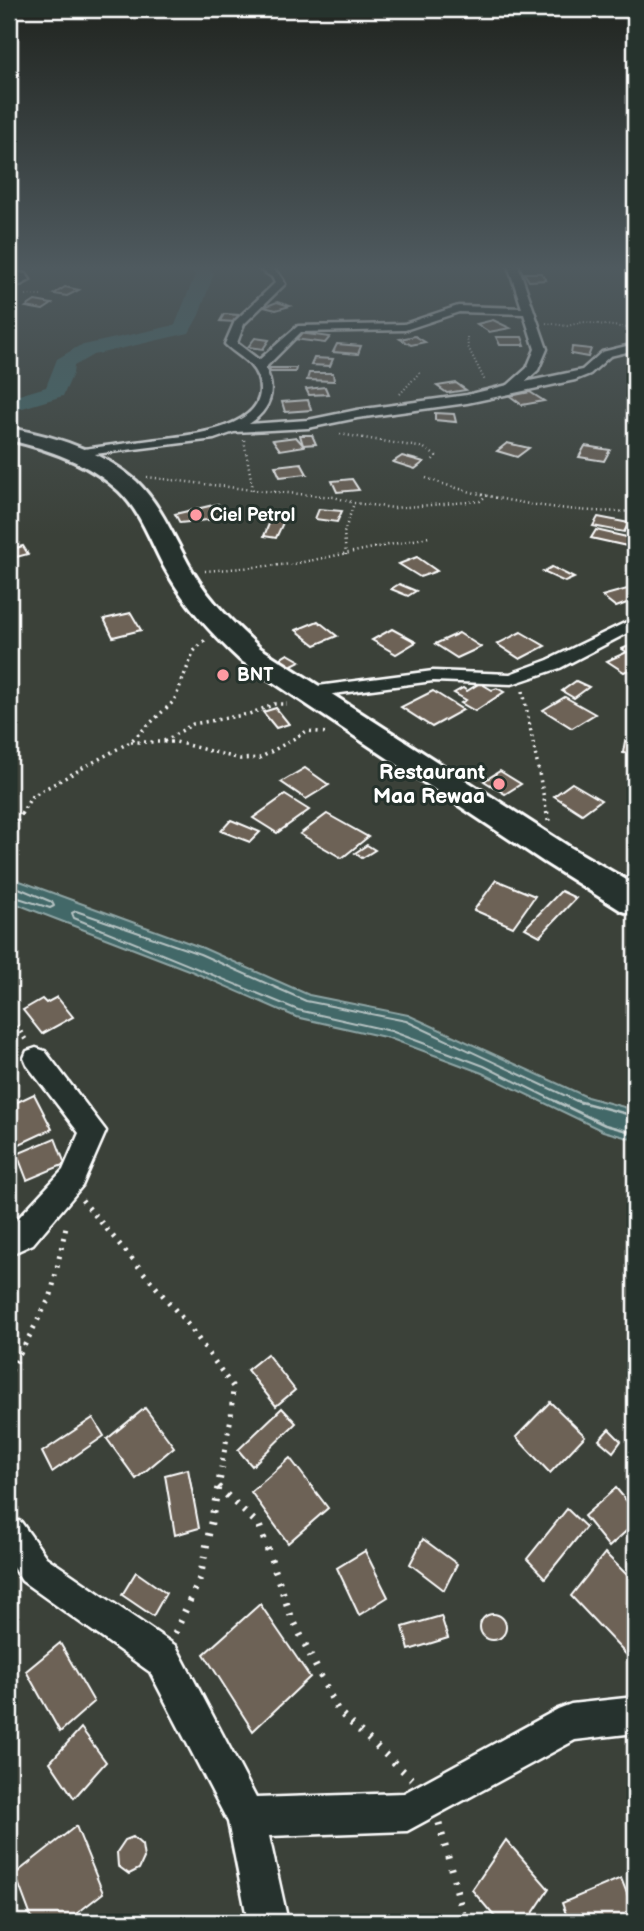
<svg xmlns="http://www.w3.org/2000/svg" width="644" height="1931" font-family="'Balsamiq Sans',sans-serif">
<rect width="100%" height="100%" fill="#3b4139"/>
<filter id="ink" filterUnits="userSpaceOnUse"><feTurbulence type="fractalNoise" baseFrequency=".0143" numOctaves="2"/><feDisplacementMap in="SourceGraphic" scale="14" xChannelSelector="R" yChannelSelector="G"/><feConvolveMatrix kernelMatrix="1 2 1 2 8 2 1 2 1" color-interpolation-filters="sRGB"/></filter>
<g filter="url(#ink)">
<path fill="#436767" stroke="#8ea4a4" stroke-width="2" d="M9 877 203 948 309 995 408 1015 587 1097 635 1110V1140L603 1131 482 1073 389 1038 296 1017 191 971 9 901Z"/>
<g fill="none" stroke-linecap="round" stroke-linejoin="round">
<g stroke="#b4c2c2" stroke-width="2">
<path d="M9 884 52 902 54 906 50 908 9 895"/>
<path d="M559 1103 484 1066 391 1031 298 1010 74 918 72 913 76 911 200 954 306 1001 406 1021 581 1103"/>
</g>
<g stroke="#b4c2c2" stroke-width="2.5">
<path d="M555 1101 605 1125 635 1133"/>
<path d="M577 1101 635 1116"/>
</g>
<path fill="#436767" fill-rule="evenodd" d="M180 265H202L214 273 199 315 189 333 93 355 74 366 73 374 63 396 9 412V398L46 387 57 359 79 346 175 325 195 275Z"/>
</g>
<g fill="#6d6256" stroke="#fff" stroke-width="2">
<path d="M524 273H541L546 280 529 281Z"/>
<path d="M65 287 79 290 67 296 54 294Z"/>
<path d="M35 301 52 304 43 310 26 307Z"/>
<path d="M277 302 290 306 276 310 264 307Z"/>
<path d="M224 314 239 315 235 322 220 321Z"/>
<path d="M493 320 510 328 489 332 477 324Z"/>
<path d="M299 333 330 337 325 343 294 339Z"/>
<path d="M415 336 425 342 411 345 400 339Z"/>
<path d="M496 337H522L525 345H500Z"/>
<path d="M255 338 269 340 263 349 248 347Z"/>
<path d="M337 344 361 346 358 354 333 352Z"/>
<path d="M572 347 591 349 588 357 571 354Z"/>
<path d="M314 358 333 359 330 366 311 365Z"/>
<path d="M269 368H296L295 372H270Z"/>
<path d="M309 373H333L334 381 307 380Z"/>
<path d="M456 383 466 390 447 393 437 386Z"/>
<path d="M325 387 328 394 309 395 306 389Z"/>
<path d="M530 392 544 401 522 405 510 396Z"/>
<path d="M308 400 311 410 285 412 282 402Z"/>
<path d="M435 413 454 414 456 422 435 420Z"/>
<path d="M300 435H312L316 444 303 445Z"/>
<path d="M296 437 304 446 280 450 273 440Z"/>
<path d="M507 443 529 448 517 457 497 451Z"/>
<path d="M585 446 610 450 604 461 579 457Z"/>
<path d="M402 456 424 462 415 469 393 462Z"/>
<path d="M301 463 307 474 280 477 275 466Z"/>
<path d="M352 479 359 490 337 492 332 481Z"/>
<path d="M218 504 226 518 180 523 175 514Z"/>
<path d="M319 509 342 511 337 522 315 519Z"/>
<path d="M273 514H287L276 538 264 536Z"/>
<path d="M598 517 629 523 624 532 593 526Z"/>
<path d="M596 530 631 538 627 546 591 538Z"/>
<path d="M23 546 28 554 9 559V550Z"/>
<path d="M417 557 437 571 420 577 399 564Z"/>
<path d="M552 567 574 578 565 582 543 572Z"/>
<path d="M399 584 416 591 408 596 391 589Z"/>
<path d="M627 589 635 595V600L616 607 602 596Z"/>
<path d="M131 613 141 630 113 637 104 619Z"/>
<path d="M318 621 337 636 315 645 296 630Z"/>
<path d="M392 629 416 642 396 654 372 640Z"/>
<path d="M521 632 545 646 520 659 497 644Z"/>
<path d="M459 633 481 647 457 658 435 644Z"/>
<path d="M631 645 635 647V667L624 672 607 661 627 652 622 649Z"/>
<path d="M288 654 300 661 290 666 278 660Z"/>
<path d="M576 681 589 687 574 698 562 691Z"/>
<path d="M480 683 492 690 497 688 504 692 475 711 461 703 466 700 454 693 463 688 467 691Z"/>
<path d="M433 691 463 710 432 727 401 707Z"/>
<path d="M565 697 595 714 572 728 543 710Z"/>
<path d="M276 708 289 724 276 728 263 712Z"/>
<path d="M625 741 635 743V755L623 753Z"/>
<path d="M305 768 329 785 306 799 281 782Z"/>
<path d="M500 771 521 784 505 794 484 781Z"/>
<path d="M572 783 601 800 582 814 554 796Z"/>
<path d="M285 795 309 810 277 833 253 818Z"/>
<path d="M327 814 368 837 342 858 300 834Z"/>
<path d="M231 820 260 832 250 842 221 831Z"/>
<path d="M367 845 375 850 362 858 355 853Z"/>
<path d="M496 880 535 896 513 927 474 910Z"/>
<path d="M561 891 576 898 540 936 525 928Z"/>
<path d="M57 997 73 1017 42 1034 23 1010 42 999 46 1003Z"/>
<path d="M34 1094 52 1129 9 1149V1106Z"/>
<path d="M55 1138 65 1164 27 1180 17 1154Z"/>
<path d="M267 1354 295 1390 276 1406 247 1370Z"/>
<path d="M550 1402 585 1436 550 1473 516 1437Z"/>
<path d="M145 1408 174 1447 136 1479 107 1439Z"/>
<path d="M282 1408 296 1423 252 1466 238 1450Z"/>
<path d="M93 1418 104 1436 52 1472 42 1452Z"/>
<path d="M609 1429 621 1441 613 1452 599 1440Z"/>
<path d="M290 1458 328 1508 288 1543 251 1492Z"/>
<path d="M188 1469 199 1528 175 1535 165 1475Z"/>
<path d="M616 1488 635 1511V1523L609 1547 584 1516Z"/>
<path d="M567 1509 586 1527 545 1578 527 1559Z"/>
<path d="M423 1539 457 1564 444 1590 410 1564Z"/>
<path d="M365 1551 388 1597 359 1615 337 1568Z"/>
<path d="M605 1553 635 1583V1664L571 1596Z"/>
<path d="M136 1572 166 1593 153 1616 122 1595Z"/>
<path d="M260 1604 310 1677 253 1731 204 1654Z"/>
<circle cx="493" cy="1627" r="13"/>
<path d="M441 1616 448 1638 409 1650 403 1627Z"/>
<path d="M60 1643 94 1702 60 1732 26 1671Z"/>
<path d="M81 1728 106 1762 74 1798 50 1762Z"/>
<path d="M76 1826 103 1893 66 1922H33L15 1874Z"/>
<path d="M133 1837 142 1845 144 1858 139 1869 129 1874 118 1866 117 1852 125 1840Z"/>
<path d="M506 1840 549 1889 527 1922H499L472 1890Z"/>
<path d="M621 1878 635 1914 616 1922H569L562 1903Z"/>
</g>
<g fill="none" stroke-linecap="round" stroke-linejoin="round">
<g stroke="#fff" stroke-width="5">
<g id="street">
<path d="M253 265C268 264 279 270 285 284L244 324 237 343 259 360 298 326 404 324 458 306 522 308 508 265H518L547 349 538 370 525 382 582 370 602 352 635 344V350L610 356 590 374 575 380 467 403 357 418 308 428 234 432 214 439 71 457V451L76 450C101 447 126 443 151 440 182 436 275 430 258 378 252 361 237 356 225 344L235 321 275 283 272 277ZM459 312 524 314 535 349 527 368 508 385 467 395 357 410 308 420 249 424C270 410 277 391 265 368L301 332 405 330Z"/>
<path d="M9 271 26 274 30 280 9 291V284L19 279 9 277Z"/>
<path d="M635 618V629L560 668 512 684 433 681 310 697 301 692 310 687 433 671 510 674 548 660Z"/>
<path d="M36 1048 45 1051 106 1131 82 1186 33 1244 9 1255V1228L63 1170 79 1133 27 1065 24 1058 27 1051Z"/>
<path d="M9 1517 21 1522 46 1557 176 1646 256 1798 404 1793 558 1709 571 1704 635 1697V1733L575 1740 407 1831 269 1836 288 1922H248L228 1822 150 1672 22 1581 9 1562Z"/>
</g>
</g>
<g stroke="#fff" stroke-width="6">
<path id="highway" d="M9 428C54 436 101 450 136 481 162 506 175 541 193 572 210 601 235 625 260 648L568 846 635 885V915L622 911 544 862 240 660C212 634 187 607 168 574 152 547 143 514 119 491 89 463 49 449 9 440Z"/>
</g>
<g stroke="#fff" stroke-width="2" stroke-dasharray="1 2.5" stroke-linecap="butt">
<path d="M35 269 49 265"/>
<path d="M26 295 42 296"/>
<path d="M546 323 567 326 583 322 635 329"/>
<path d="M467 337 468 347 485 381"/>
<path d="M400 394 421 371"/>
</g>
<g stroke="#fff" stroke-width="2.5" stroke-dasharray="1 3.5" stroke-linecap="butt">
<path d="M340 434 424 448 436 456 431 462"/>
<path d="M244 440 253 490 334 497 354 503 394 508 480 501 487 495"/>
<path d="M147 477 253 490"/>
<path d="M426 478C481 499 576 515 635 511"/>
<path d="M346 555 344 533 354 503"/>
<path d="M205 571 293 564 429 537"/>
</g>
<g stroke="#fff" stroke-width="3.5" stroke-dasharray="2 4.5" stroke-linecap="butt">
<path d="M523 691 547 814"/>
<path d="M164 741 193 724 249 714 275 704H287"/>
<path d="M131 742H176L240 759 260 758 307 731 329 733"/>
<path d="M21 814 32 796 130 742 174 701 194 651 206 639"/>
</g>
<g stroke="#fff" stroke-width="4.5" stroke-dasharray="2 5" stroke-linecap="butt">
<path d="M547 812 549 823"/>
<path d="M9 833 22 812"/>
<path d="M9 1014 27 1042"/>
</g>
<g stroke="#fff" stroke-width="5" stroke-dasharray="2.5 7" stroke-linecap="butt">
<path d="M82 1200 189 1326 233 1387 231 1418 221 1468"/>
<path d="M9 1380 10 1373 51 1295 67 1222"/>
</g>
<g stroke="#fff" stroke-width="7" stroke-dasharray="2.5 9" stroke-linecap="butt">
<path d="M218 1487 259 1525 291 1616 338 1711 412 1779"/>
<path d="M175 1633 200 1578 222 1467"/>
<path d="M439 1823 465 1922"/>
</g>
<use href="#street" fill="#26332d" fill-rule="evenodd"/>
<use href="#highway" fill="#26332d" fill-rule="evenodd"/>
</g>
</g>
<linearGradient id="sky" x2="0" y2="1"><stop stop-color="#20241f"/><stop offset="0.5" stop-color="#4f5a5f"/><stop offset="1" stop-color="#4f5a5f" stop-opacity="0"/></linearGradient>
<rect width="644" height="535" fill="url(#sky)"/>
<g fill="#ff9aa2" stroke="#26332d" stroke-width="2.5">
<circle cx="196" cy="515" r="7"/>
<circle cx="223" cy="675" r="7"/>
<circle cx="499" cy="784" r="7"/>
</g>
<g text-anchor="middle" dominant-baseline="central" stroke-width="6" stroke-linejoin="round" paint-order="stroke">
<g font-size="18" font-weight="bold" fill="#fff" stroke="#26332d" text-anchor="start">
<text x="210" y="515">Ciel Petrol</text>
<text x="237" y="675">BNT</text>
</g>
<g font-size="21" font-weight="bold" fill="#fff" stroke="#26332d" text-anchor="end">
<text x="485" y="772">Restaurant<tspan x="485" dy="24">Maa Rewaa</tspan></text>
</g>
</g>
<rect width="644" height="1931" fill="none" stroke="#26332d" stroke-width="35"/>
<rect x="18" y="18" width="609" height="1896" fill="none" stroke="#fff" stroke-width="2.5" filter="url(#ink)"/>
</svg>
